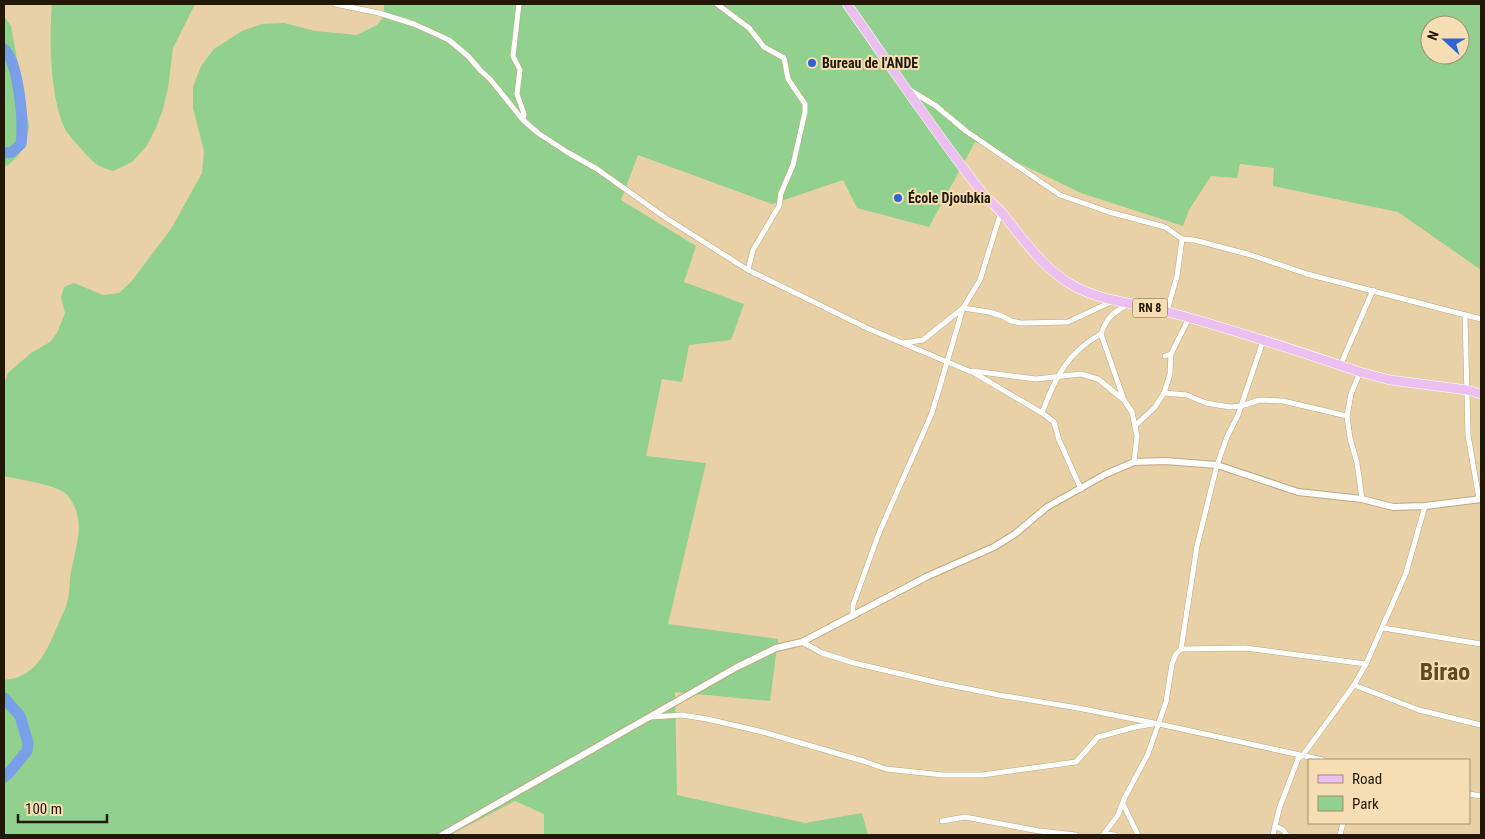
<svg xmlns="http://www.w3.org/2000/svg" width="1485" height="839" font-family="'Roboto Condensed',sans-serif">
<rect width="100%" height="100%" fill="#e8d1a6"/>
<g fill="#91d08d" fill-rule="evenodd">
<path d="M52 4H195L173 48 168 88 163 109 156 128 146 147 132 162 113 171C107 169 100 167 95 163 92 161 66 133 65 129 50 97 49 39 52 4Z"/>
<path d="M384 4H1481V270L1398 212 1273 186 1274 168 1240 164 1237 178 1211 176 1189 210 1183 226 1081 193 975 142 929 227 857 208 843 180 772 204 638 155 621 200 696 246 684 282 744 304 731 340 689 345 682 382 662 379 646 456 706 463 668 624 778 639 770 701 675 692 677 795 805 823 862 813 868 835H544V814L515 801 450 835H4V680C35 678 46 653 57 627 60 619 65 611 67 603 70 593 69 582 71 572 76 545 87 521 68 496 58 484 20 480 4 476V384L8 373 31 353 50 342 57 333 65 313 61 297 64 287 74 283 103 295 119 293 131 282 171 229 202 173 204 151 193 108V87L201 66 214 49 242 31 262 24 284 23 315 31 357 35 377 25 384 16ZM1430 25H1460V55H1430Z"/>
<path d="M4 16 11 26 29 126C27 143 20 159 4 167Z"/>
</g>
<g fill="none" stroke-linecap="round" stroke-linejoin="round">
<g stroke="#799fe8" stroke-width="11">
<path d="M4 49C19 63 24 123 21 144L12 152 4 153"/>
<path d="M4 698 20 716 28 743 27 751 8 774 4 777"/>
</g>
<g stroke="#bea87f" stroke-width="6">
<g id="minor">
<path d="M335 4 379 13 414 24 449 40 468 56 481 71 490 79 523 120 538 133 567 152 597 169 666 218 748 270 869 329 976 374 1042 413 1054 422 1059 440 1081 489"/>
<path d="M519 4 513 56 520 70 517 94 524 114 523 119"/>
<path d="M717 4 749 28 764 47 784 58 788 79 805 104V112L793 165 781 193 779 206 753 250 748 270"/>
<path d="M910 90 936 106 966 131 1060 195 1109 212 1165 227 1182 239 1194 240 1251 255 1307 274 1481 319"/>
<path d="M1167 311 1177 276 1182 239"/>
<path d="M1465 315 1468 435 1479 499"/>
<path d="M1101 334 1124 400 1132 412 1137 436 1134 462"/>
<path d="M903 343 923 340 963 308 989 312 1002 316 1011 321 1021 323 1068 322 1113 301"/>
<path d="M1165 356 1171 354 1189 318"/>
<path d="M1340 366 1373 290"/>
<path d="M973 371 1036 379 1081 374 1098 379 1124 400"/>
<path d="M1360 372 1351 394 1347 416 1350 438 1357 463 1362 499"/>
<path d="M1164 393 1170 374 1171 354"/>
<path d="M1042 413C1054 380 1068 351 1101 334 1107 317 1113 313 1128 304"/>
<path d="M1135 426 1155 407 1164 393 1187 395 1206 403 1230 407 1241 406 1260 400 1283 401 1347 416"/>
<path d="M853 615V605L879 533 932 413 963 308 980 280 1001 212"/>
<path d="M1383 628 1481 644"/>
<path d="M802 642 822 653 854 663 939 683 999 695 1078 708 1159 724 1323 760"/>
<path d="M1181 649 1197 546 1217 465 1227 437 1238 415 1263 341"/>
<path d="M1354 685 1419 710 1481 725"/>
<path d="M651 717 682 715 707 719 763 732 863 761 886 769 943 775H982L1076 762 1098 737 1135 727 1153 724"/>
<path d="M1469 794 1481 796"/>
<path d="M1123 804 1138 835"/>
<path d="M942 821 965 817 1039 831 1076 835"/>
<path d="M1275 826 1283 830 1287 835"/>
<path d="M1105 834 1115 835"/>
<path d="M1103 835 1118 815 1125 797 1148 754 1166 702 1172 664 1176 654 1181 649 1245 648 1366 664"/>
<path d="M1273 835 1279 809 1298 759 1303 755 1354 685 1366 664 1406 573 1425 506"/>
<path d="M1340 835 1343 823"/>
</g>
</g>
<g stroke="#bea87f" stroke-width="8">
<path id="tertiary" d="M442 835 737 667 776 648 802 642 928 576 994 547 1015 534 1047 507 1106 474 1134 462 1165 461 1217 465 1298 492 1362 499 1393 507 1425 506 1481 499"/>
</g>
<g stroke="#fff" stroke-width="10">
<path id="primary" d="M847 4C892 68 935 133 984 195 989 201 997 207 1002 213 1024 240 1043 269 1074 286 1103 302 1137 303 1168 312 1233 329 1297 351 1360 372L1390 380 1467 390 1481 394"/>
</g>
<use href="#minor" stroke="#fff" stroke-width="5"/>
<use href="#tertiary" stroke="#fff" stroke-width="6"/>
<use href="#primary" stroke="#ebbff0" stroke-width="9"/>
</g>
<g fill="#3064d3" stroke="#f5deb3" stroke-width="2">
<circle cx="812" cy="63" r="5"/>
<circle cx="898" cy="198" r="5"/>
</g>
<g text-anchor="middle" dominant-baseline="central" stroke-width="4" stroke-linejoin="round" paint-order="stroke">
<rect fill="#f5deb3" stroke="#61533b" stroke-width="1" x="1132.5" y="298.5" width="35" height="19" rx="4"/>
<g font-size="12" font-weight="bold" fill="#211808">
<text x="1150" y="308">RN 8</text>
</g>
<g font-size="14" font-weight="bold" fill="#211808" stroke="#f5deb3" text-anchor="start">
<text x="822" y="63">Bureau de l'ANDE</text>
<text x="908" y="198">École Djoubkia</text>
</g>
<g font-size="24" font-weight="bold" fill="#5d4922" stroke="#f5deb3">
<text x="1445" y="672">Birao</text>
</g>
</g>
<rect width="1485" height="839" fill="none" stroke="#211808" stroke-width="10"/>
<rect x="1308" y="759" width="162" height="65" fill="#f5deb3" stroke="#a08f6f"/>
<rect x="1318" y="775" width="25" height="8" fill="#ebbff0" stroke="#a08f6f"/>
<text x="1352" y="784" font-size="15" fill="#211808">Road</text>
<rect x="1318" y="796" width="25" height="15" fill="#91d08d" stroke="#a08f6f"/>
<text x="1352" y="809" font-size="15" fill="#211808">Park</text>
<g transform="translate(1445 40) rotate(291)"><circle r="24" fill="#f5deb3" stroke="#a08f6f"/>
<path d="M0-4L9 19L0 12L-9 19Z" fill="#3064d3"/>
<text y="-8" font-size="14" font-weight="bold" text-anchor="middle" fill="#211808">N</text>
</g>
<path d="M18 814v8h89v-8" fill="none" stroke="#211808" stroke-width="2.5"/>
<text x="25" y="814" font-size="15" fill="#211808" stroke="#f5deb3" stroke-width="4" paint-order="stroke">100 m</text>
</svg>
